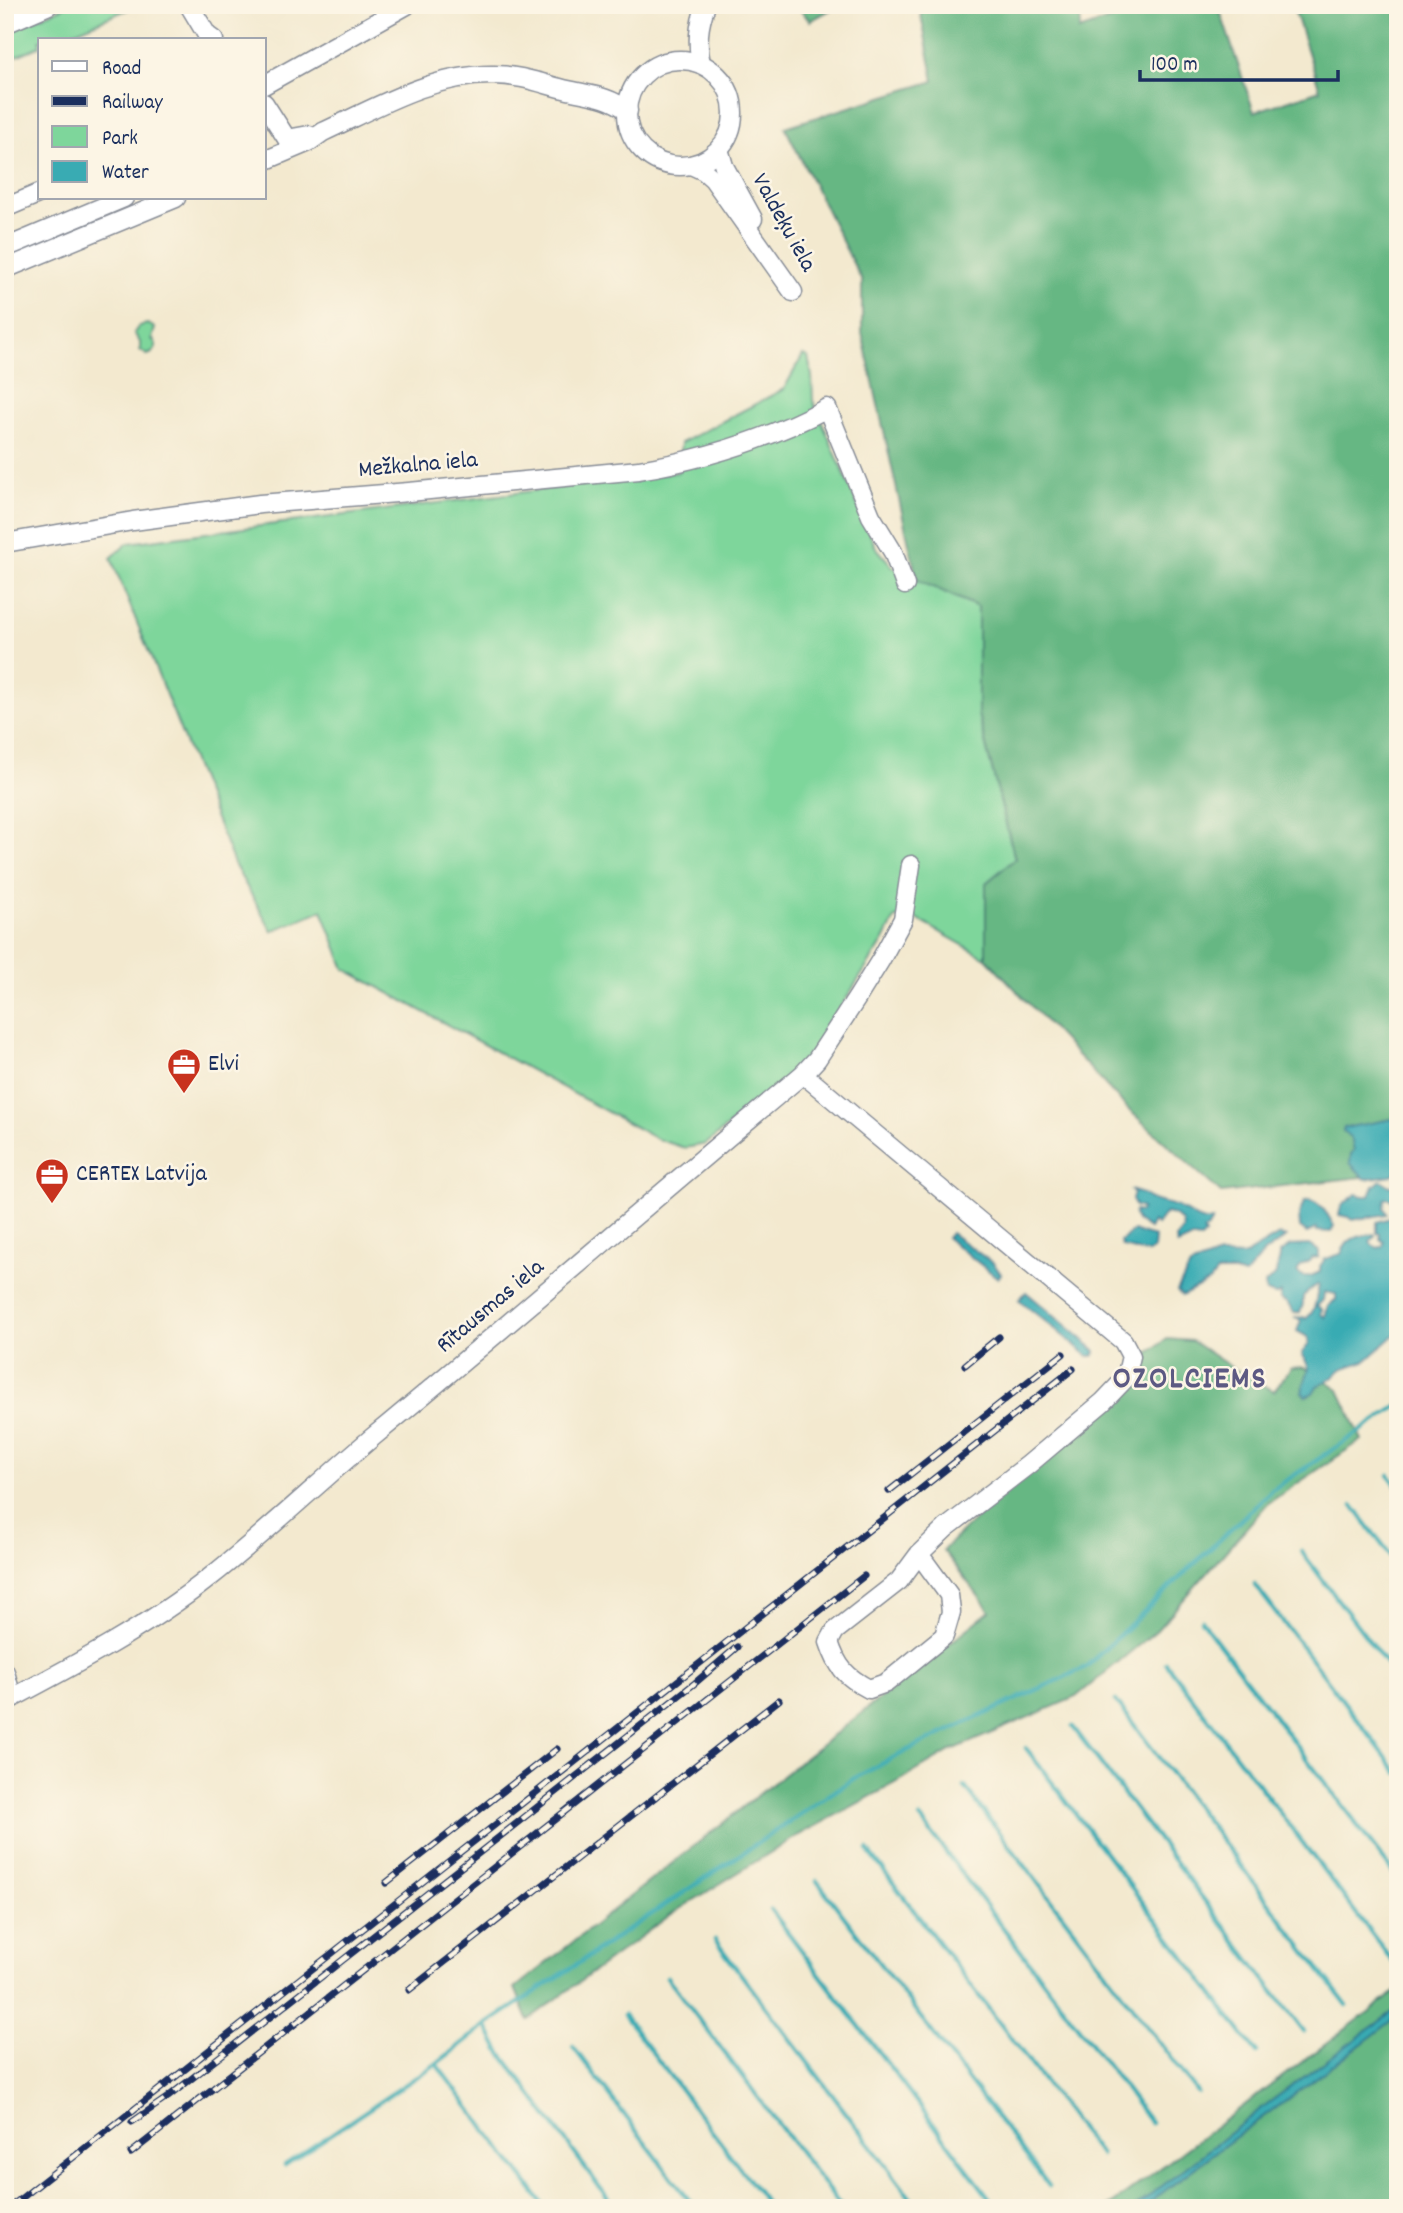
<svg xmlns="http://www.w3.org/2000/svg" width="1403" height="2213" font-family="Dekko,sans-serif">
<rect width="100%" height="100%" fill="#fcf5e5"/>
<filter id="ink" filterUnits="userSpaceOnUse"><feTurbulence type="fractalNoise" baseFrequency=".0143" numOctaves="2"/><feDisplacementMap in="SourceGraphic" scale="14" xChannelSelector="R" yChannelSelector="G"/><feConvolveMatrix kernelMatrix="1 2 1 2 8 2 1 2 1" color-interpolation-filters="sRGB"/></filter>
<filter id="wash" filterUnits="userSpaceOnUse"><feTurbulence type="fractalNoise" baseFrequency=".00686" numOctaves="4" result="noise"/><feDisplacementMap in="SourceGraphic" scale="28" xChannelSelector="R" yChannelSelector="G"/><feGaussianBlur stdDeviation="1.57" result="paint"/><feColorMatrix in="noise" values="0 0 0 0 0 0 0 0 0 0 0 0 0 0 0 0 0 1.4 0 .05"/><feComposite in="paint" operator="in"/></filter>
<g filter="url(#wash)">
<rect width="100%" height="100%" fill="#f3e9cf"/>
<g fill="#7ed69b" stroke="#4c827c" stroke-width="2">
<path d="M69 5H138L55 40H40V46L5 61V32Z"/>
<path d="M148 324 155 328 152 339C160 345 155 353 147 355L140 350V342L134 333 139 326Z"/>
<path d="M803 355 808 357 812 376 813 401 875 546 893 567 917 580 978 607V714L1015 859 986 883V958L913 917 895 918 884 940 804 1064 706 1144 685 1148 657 1139 345 969 322 910 272 931 235 866 111 558 128 543 678 472 681 443 784 389Z"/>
</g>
<g fill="#66b783" stroke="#407370" stroke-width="2">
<path d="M796 5H839L810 21Z"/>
<path d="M919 5H1083L1079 30 1152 5H1218L1254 112 1320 90 1293 5H1398V1173L1221 1193 1128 1109 986 958V883L1015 859 978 714V607L917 580 862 333V281L785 127 934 81Z"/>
<path d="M1167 1339 1192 1341 1234 1369 1274 1391 1291 1368 1304 1367 1339 1390 1362 1440 1267 1504 1157 1630 1076 1697 952 1750 896 1783 797 1836 673 1913 528 2020 515 1988 990 1611 943 1550 997 1498 1136 1376 1143 1357Z"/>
<path d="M1398 1990V2208H1107Z"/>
</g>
<g fill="#39abb3" stroke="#2a6d88" stroke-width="2" fill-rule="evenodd">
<path d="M1398 1118V1170L1392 1175 1365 1179 1350 1163 1351 1154 1354 1150 1351 1138 1343 1131 1344 1128Z"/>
<path d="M1381 1180 1390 1186H1398V1203L1388 1198 1385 1199 1384 1208 1387 1214 1352 1220 1348 1217 1339 1215C1340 1202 1349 1202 1356 1194L1363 1196H1370L1374 1186Z"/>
<path d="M1130 1190 1143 1194C1156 1204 1162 1201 1175 1206 1188 1211 1197 1223 1212 1221L1207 1229 1203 1231 1205 1235 1201 1239 1193 1238 1177 1245 1176 1238 1183 1229 1182 1222 1174 1215 1166 1213 1157 1225 1153 1222 1149 1229 1137 1221 1134 1215 1135 1211 1140 1212 1142 1208 1135 1206 1132 1199 1134 1193Z"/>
<path d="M1308 1200C1320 1201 1329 1216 1334 1226L1331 1232 1317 1231V1228L1307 1233 1300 1228 1299 1215 1304 1202Z"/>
<path d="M1398 1210V1332L1367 1360 1341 1369 1332 1378 1317 1386 1313 1393 1306 1396 1302 1392 1309 1368 1302 1353 1309 1344 1308 1337 1297 1331 1301 1321 1296 1318 1304 1317 1305 1319C1317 1312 1315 1298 1319 1286L1318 1284 1303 1296V1304L1300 1313H1294L1287 1303 1280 1299 1281 1293 1275 1295 1266 1292 1265 1284 1276 1274C1276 1266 1281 1262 1280 1253L1290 1246 1310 1245 1319 1251V1257L1311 1258 1310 1261 1301 1265 1297 1272C1305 1279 1312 1276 1320 1272V1266L1325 1259 1341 1254C1348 1236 1357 1237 1374 1234L1375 1236 1370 1241 1372 1245 1378 1248 1383 1246 1384 1242 1380 1239V1234L1377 1233V1222L1393 1217ZM1324 1292 1336 1294V1300L1328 1306 1325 1317 1321 1314 1322 1309 1317 1306 1323 1300Z"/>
<path d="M1133 1231 1155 1237 1154 1248 1149 1253 1122 1247 1120 1242Z"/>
<path d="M951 1233 994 1264 1001 1274 998 1278 947 1238Z"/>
<path d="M1279 1235 1286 1237 1264 1253 1245 1275 1235 1272H1217L1210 1281 1182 1296 1177 1291 1190 1266 1219 1255 1246 1256 1250 1252Z"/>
<path d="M1026 1292 1095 1350 1096 1352 1093 1356H1088L1019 1300Z"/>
<path d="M1398 2008V2016C1314 2082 1226 2141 1143 2208H1134L1267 2104Z"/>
</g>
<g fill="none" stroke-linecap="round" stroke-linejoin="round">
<g stroke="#39abb3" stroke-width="4.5">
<path d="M1389 1475 1398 1487"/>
<path d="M1353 1506 1398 1566"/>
<path d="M1301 1551 1398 1679"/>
<path d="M1255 1585 1398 1773"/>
<path d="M1201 1620 1398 1879"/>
<path d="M1166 1663 1397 1967"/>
<path d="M1116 1701 1347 2006"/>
<path d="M1073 1727 1304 2032"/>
<path d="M1026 1748 1257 2053"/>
<path d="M965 1787 1197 2092"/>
<path d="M920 1818 1151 2123"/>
<path d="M868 1850 1100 2155"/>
<path d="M817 1881 1049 2186"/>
<path d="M771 1910 997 2208"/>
<path d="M715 1940 918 2208"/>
<path d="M667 1977 842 2208"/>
<path d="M624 2015 770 2208"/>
<path d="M486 2025 500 2052 615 2208"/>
<path d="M573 2047 695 2208"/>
<path d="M436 2064 546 2208"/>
<path d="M285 2165 436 2064 486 2025 853 1779 910 1749 1086 1667 1272 1490 1398 1406"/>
</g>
</g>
</g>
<g filter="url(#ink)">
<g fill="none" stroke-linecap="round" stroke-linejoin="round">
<g stroke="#878c96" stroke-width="21">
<g id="minor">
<path d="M189 5 207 35 214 40"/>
<path d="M5 24 49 5"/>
<circle cx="680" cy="113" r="53"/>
<path d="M701 64C697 43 698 26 706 5"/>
<path d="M264 85 407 5"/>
<path d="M264 103 287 139 309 135"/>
<path d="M719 149 724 166 753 219"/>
<path d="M264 161 309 142 323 132C377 107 432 74 494 75 520 75 543 84 568 90 590 95 609 96 628 111"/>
<path d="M691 165 704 171 713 179 793 292"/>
<path d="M5 208 40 193"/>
<path d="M5 248 124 198"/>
<path d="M5 269 176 198"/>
<path d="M5 543 133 521 260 504 409 492 639 470C704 459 769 439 827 408L871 516 893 552 905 585"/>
<path d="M803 1074 1123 1341 1131 1356 1126 1378 1103 1402 1028 1465 946 1528 919 1554 899 1581 835 1631 829 1642C837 1667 846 1677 869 1689L886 1683 944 1636 951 1612 949 1595 919 1554"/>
<path d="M5 1672 12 1698"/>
<path d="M5 1702C75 1665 147 1627 209 1578 266 1533 318 1483 374 1436 518 1317 659 1194 803 1074L817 1059 857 998 880 961 903 919 911 865"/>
</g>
</g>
<use href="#minor" stroke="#fff" stroke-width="18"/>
<g stroke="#1b2f5e" stroke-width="7">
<g id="rail">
<path d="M965 1365 999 1337"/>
<path d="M889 1491 1063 1354"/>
<path d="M386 1883 557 1749"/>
<path d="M409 1990 779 1700"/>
<path d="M132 2122 168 2097 367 1941 695 1683 737 1647"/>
<path d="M131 2153 864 1576"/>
<path d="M9 2208 1073 1369"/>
</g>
</g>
<use href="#rail" stroke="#fcf5e5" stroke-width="4.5" stroke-dasharray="13" stroke-linecap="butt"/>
</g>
</g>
<defs>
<g id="office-pin" transform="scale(1.75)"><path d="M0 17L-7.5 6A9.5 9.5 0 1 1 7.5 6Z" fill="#c8321e" stroke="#fcf5e5"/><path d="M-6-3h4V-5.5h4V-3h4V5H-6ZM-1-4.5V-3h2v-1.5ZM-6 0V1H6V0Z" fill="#fff"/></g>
</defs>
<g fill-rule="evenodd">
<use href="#office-pin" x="184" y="1065"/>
<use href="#office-pin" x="52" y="1175"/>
</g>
<g text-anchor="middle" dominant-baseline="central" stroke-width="5" stroke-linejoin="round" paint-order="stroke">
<g font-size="24" fill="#1b2f5e" stroke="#fcf5e5">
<text transform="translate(783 223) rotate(61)">Valdeķu iela</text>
<text transform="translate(418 466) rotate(-5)">Mežkalna iela</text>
<text transform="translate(491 1307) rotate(-40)">Rītausmas iela</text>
</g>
<g font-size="24" fill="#1b2f5e" stroke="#fcf5e5" text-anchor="start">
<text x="208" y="1065">Elvi</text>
<text x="76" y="1175">CERTEX Latvija</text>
</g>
<g font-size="32" font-weight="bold" letter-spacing="2" fill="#5c5983" stroke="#fcf5e5">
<text x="1190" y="1381">OZOLCIEMS</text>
</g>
</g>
<rect width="1403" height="2213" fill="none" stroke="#fcf5e5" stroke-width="28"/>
<rect x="38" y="38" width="228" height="161" fill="#fcf5e5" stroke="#a2a6af" stroke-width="2"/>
<rect x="52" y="61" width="35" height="10" fill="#ffffff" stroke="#a2a6af" stroke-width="2"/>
<text x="102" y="74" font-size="21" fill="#1b2f5e">Road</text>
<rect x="52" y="96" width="35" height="10" fill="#1b2f5e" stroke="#a2a6af" stroke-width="2"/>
<text x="102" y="108" font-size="21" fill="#1b2f5e">Railway</text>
<rect x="52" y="126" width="35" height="21" fill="#7ed69b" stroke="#a2a6af" stroke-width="2"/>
<text x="102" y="144" font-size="21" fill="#1b2f5e">Park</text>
<rect x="52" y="161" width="35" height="21" fill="#39abb3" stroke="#a2a6af" stroke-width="2"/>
<text x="102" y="178" font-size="21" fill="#1b2f5e">Water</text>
<path d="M1140 70v10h198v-10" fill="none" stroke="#1b2f5e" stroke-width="3.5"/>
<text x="1151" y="70" font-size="21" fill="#1b2f5e" stroke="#fcf5e5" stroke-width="5" paint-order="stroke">100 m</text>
</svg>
